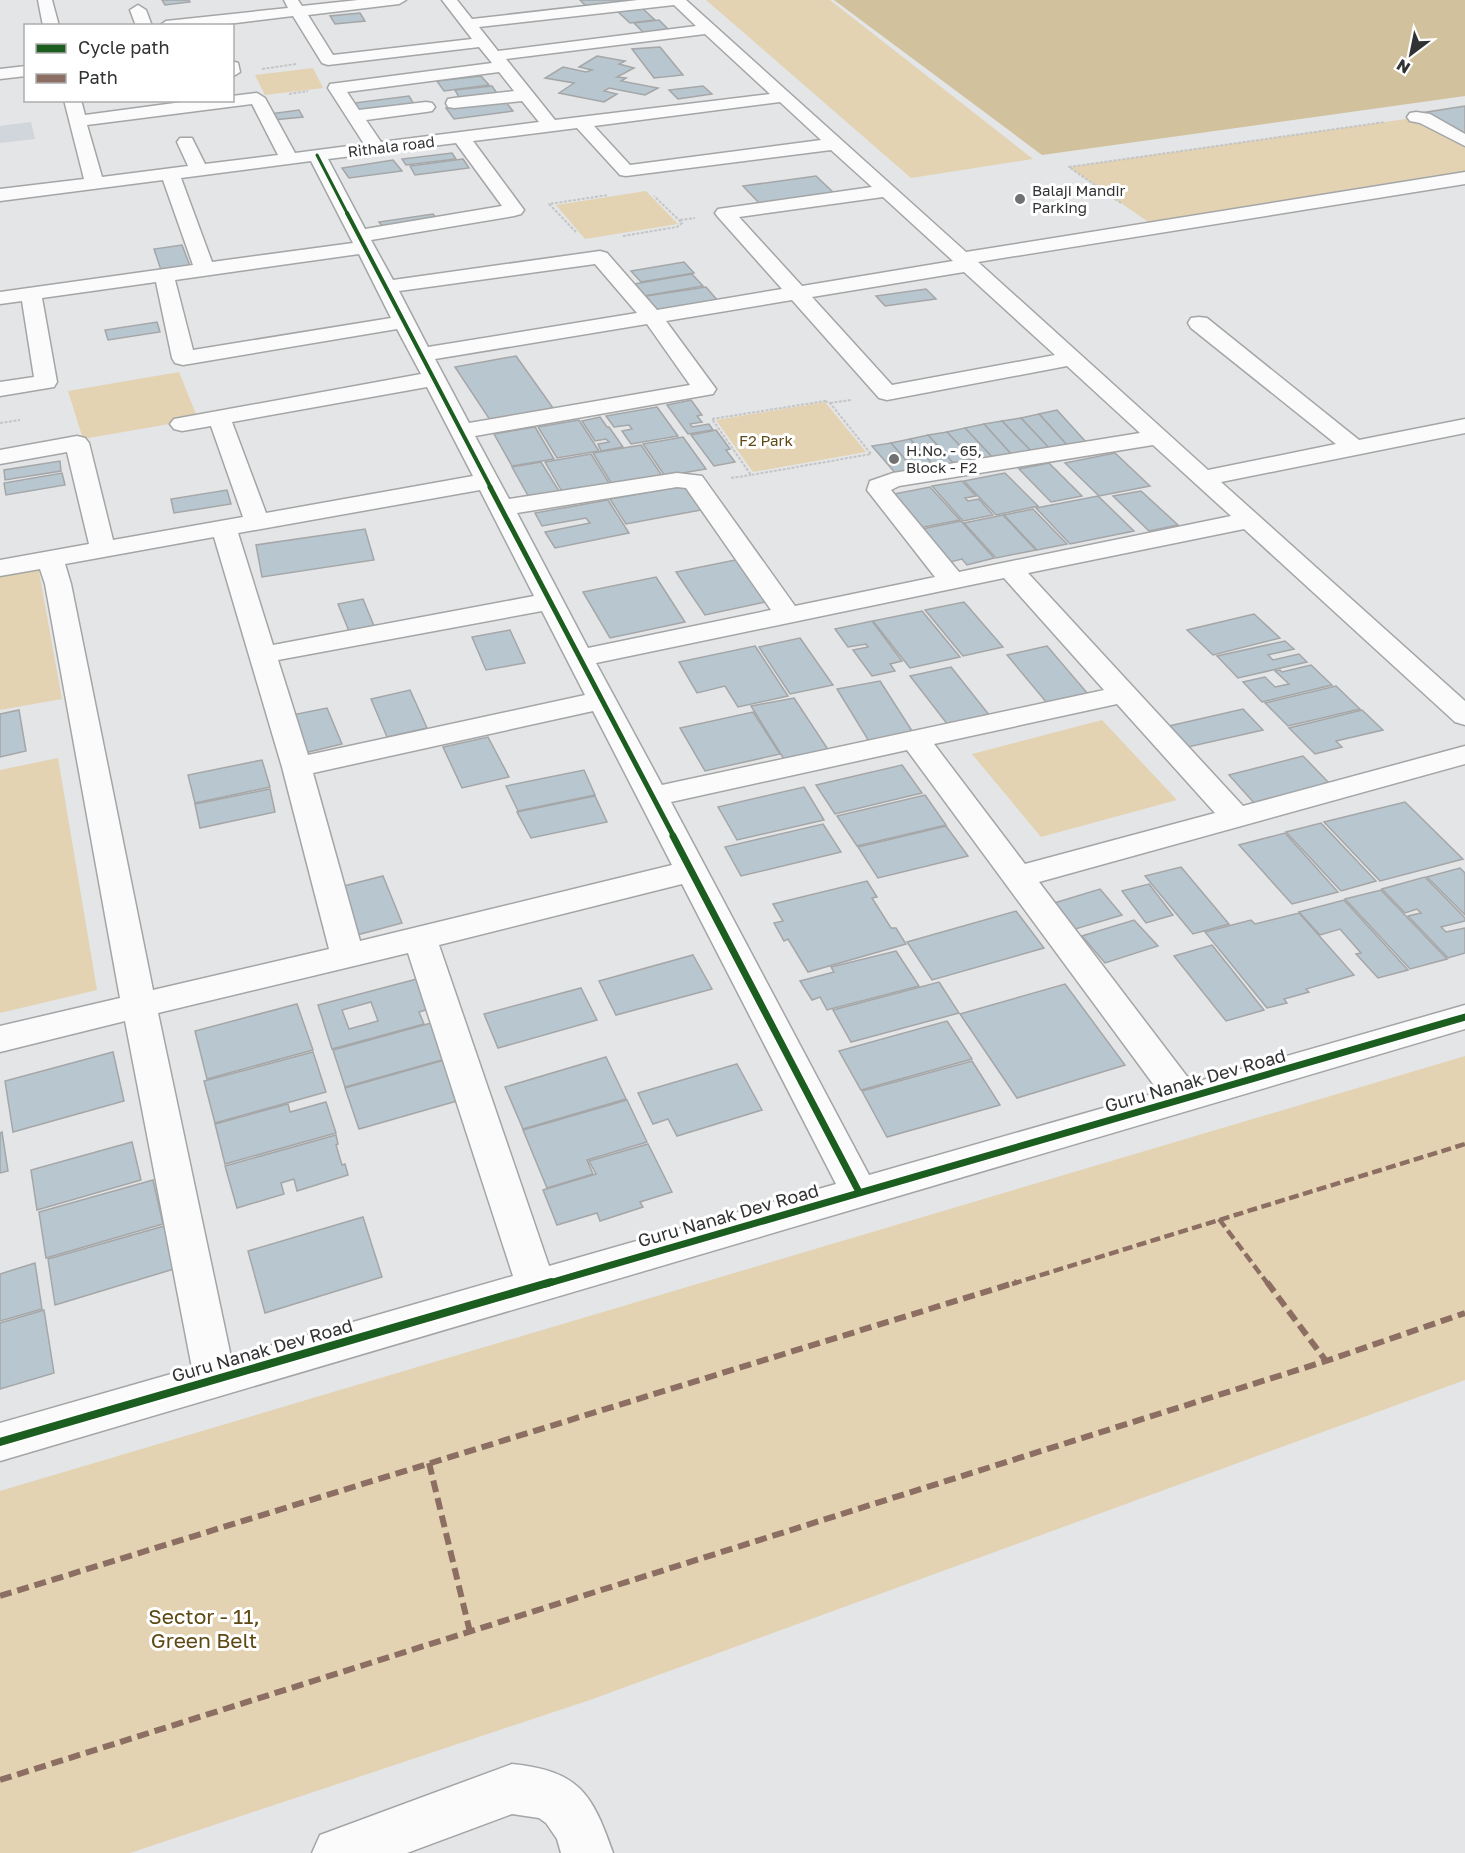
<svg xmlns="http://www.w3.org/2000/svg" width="1465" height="1853" font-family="'Golos Text',sans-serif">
<rect width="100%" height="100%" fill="#e3e5e7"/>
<path fill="#d0d6db" d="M31 122 35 139 0 143V126Z"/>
<g fill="#e3d3b3">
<path d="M706 0H830L1033 159 911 178Z"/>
<path d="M313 68 323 88 265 95 255 75Z"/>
<path d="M1420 117 1465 143V177L1157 228 1069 167Z"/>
<path d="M646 191 678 224 585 239 556 205Z"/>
<path d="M179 372 198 419 83 439 68 391Z"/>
<path d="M825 402 866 452 753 472 716 420Z"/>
<path d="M38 566 62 699 0 710V573Z"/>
<path d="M1102 720 1177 800 1041 837 972 754Z"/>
<path d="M58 758 97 990 0 1013V770Z"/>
<path d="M1465 1056V1380L590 1700 130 1853H0V1491Z"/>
</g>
<path fill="#d1c19d" d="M834 0H1465V96L1042 155Z"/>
<g fill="#b8c6cf" stroke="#a5a6a7" stroke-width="1.5" fill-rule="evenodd">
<path d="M162 0H189L190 2 165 5Z"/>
<path d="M580 0H629L632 3 588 8Z"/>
<path d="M641 7 655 20 630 23 616 10Z"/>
<path d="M360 13 365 21 335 24 330 16Z"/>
<path d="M659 20 672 33 647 36 634 23Z"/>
<path d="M660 47 683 75 654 78 632 49Z"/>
<path d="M597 56 625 61 619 64 634 68 617 77 626 78 621 81 658 88 645 95 609 88 604 91 617 94 604 102 559 93 574 83 545 78 563 67 586 72 592 70 579 67Z"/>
<path d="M481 76 489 85 444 91 437 81Z"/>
<path d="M492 86 498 95 460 99 455 90Z"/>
<path d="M703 86 712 94 678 99 669 90Z"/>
<path d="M409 96 415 106 359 113 354 103Z"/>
<path d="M505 101 513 111 454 119 446 108Z"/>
<path d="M1465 106V137L1421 113Z"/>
<path d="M299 110 303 117 273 120 269 114Z"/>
<path d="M452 153 456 159 406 165 402 159Z"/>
<path d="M463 159 469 168 415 175 410 166Z"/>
<path d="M393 160 402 171 349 178 342 168Z"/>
<path d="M816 176 835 194 760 204 743 186Z"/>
<path d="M433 214 439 222 385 230 379 222Z"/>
<path d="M182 245 190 266 161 270 154 249Z"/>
<path d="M684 262 694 273 641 282 631 271Z"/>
<path d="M692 274 703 286 644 296 634 284Z"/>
<path d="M706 287 718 301 657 310 646 296Z"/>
<path d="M926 289 936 299 885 306 876 296Z"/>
<path d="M157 322 160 332 108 340 105 330Z"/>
<path d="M516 356 553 408 490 420 455 367Z"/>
<path d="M691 400 702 415 697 416 702 422 690 424 692 427 709 424 713 430 688 434 667 405Z"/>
<path d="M657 407 678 436 631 444 622 431 632 429 629 425 614 427 606 416Z"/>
<path d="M1057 410 1086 442 1067 445 1039 414Z"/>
<path d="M1039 414 1067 445 1049 448 1021 418Z"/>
<path d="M600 417 607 427H609L623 447 601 451 598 444 609 442 606 439 595 441 582 421Z"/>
<path d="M1021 418 1049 448 1031 451 1002 421Z"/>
<path d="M579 420 599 451 557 458 538 427Z"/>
<path d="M1002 421 1031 451 1012 455 984 424Z"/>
<path d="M984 424 1012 455 993 458 965 428Z"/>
<path d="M535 427 554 459 512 466 494 434Z"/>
<path d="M965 428 993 458 974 461 947 432Z"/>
<path d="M716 430 730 449 726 450 735 462 714 466 691 435Z"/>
<path d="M947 432 974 461 955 465 928 435Z"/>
<path d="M928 435 955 465 936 468 910 439Z"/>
<path d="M683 437 706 469 665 476 643 444Z"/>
<path d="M910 439 936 468 916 472 891 443Z"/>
<path d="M891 443 916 472 897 475 872 446Z"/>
<path d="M641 445 663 477 613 486 593 453Z"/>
<path d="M1115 453 1150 486 1099 496 1065 463Z"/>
<path d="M591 454 611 486 564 495 545 462Z"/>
<path d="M60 461 61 471 5 480 4 470Z"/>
<path d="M541 462 562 496 531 501 512 467Z"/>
<path d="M1049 463 1082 496 1051 502 1019 469Z"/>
<path d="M62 473 65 485 6 495 4 483Z"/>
<path d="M1005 473 1038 506 996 515 964 481Z"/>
<path d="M962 481 976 496 965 498 968 501 979 499 993 515 963 521 932 486Z"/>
<path d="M684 486 701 510 626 524 610 499Z"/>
<path d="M930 487 960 520 919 528 909 515H912L894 494Z"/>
<path d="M227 490 231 504 174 513 171 499Z"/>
<path d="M1141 491 1178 525 1149 531 1113 496Z"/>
<path d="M1098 496 1134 531 1070 544 1036 508Z"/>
<path d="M608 500 629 533 555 548 545 532 590 523 586 518 542 526 535 513Z"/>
<path d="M1033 509 1067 544 1037 550 1004 515Z"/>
<path d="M1003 515 1036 550 996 558 964 523Z"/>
<path d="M961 521 994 558 967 565 962 559 950 562 922 529Z"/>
<path d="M365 529 374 560 262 577 256 545Z"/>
<path d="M740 559 770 601 705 615 676 572Z"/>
<path d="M656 577 685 622 610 638 583 592Z"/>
<path d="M363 599 376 631 351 636 338 604Z"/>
<path d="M964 602 1003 647 963 656 925 610Z"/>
<path d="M922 611 960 657 910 668 873 621Z"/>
<path d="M1254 614 1280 638 1213 655 1187 630Z"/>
<path d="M872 621 902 661 890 664 895 671 872 676 853 650 868 647 866 644 848 647 835 629Z"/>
<path d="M510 630 525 663 486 670 472 637Z"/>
<path d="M800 638 833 685 790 694 759 647Z"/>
<path d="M1285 641 1294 649 1268 655 1273 660 1299 654 1307 662 1238 678 1217 656Z"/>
<path d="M755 646 788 696 738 707 725 686 697 693 679 662Z"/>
<path d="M1047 646 1088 694 1047 703 1007 655Z"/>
<path d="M1311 665 1332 685 1262 702 1243 682 1265 677 1275 687 1289 684 1275 671 1280 670 1282 672Z"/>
<path d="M951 667 990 716 948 725 910 676Z"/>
<path d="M880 681 914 734 870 743 837 689Z"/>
<path d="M1336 686 1360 709 1288 726 1265 703Z"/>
<path d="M410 690 427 728 387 737 371 699Z"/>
<path d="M794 698 831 754 787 764 751 706Z"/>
<path d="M327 708 342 744 300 754 287 716Z"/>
<path d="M1243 709 1263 730 1188 747 1169 726Z"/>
<path d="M19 710 26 751 0 757V714Z"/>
<path d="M1362 710 1383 730 1336 741 1342 747 1315 754 1289 728Z"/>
<path d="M753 712 780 754 705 771 680 728Z"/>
<path d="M488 737 509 777 462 788 443 747Z"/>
<path d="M1303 756 1331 785 1255 804 1229 775Z"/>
<path d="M262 760 270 787 195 803 188 775Z"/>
<path d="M902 765 922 793 835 814 816 785Z"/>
<path d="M584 770 595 795 518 811 506 786Z"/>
<path d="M804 787 824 820 737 840 718 807Z"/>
<path d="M270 789 275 812 200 828 195 804Z"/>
<path d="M925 795 946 825 857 846 837 816Z"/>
<path d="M595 796 607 822 531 838 517 812Z"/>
<path d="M1405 802 1463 859 1380 881 1324 822Z"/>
<path d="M1321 823 1376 881 1341 891 1286 832Z"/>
<path d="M823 824 841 852 741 876 725 847Z"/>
<path d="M946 826 968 856 878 878 858 847Z"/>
<path d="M1285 833 1338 892 1292 904 1239 845Z"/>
<path d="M1181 867 1229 924 1193 934 1145 876Z"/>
<path d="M1460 868 1465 873V915L1427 877Z"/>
<path d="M383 876 402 923 353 936 336 888Z"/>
<path d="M1425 877 1465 918V921L1441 927 1446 932 1465 928V953L1448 958 1408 916 1421 913 1417 909 1405 913 1382 889Z"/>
<path d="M867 881 877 897 872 898 891 928H896L906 944 808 972 788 939 784 941 774 923 783 921 773 904Z"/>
<path d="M1149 884 1173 915 1146 923 1122 891Z"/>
<path d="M1100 889 1122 915 1072 930 1051 904Z"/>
<path d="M1381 890 1447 959 1410 969 1345 899Z"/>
<path d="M1344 900 1408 970 1378 978 1356 954 1361 953 1340 929 1320 935 1299 912Z"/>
<path d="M1016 911 1044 948 932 980 907 942Z"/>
<path d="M1299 913 1354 975 1306 989 1309 992 1284 999 1287 1003 1267 1008 1205 932 1251 920 1255 924Z"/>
<path d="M1134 920 1158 946 1105 963 1082 936Z"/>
<path d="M1212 945 1264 1010 1226 1021 1174 956Z"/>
<path d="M896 951 919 986 827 1010 820 997 812 1000 800 981 834 972 831 967Z"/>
<path d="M693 955 712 989 616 1015 599 981Z"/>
<path d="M417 979 429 1009 419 1012 424 1024 332 1049 318 1005ZM371 1002 378 1021 349 1029 342 1010Z"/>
<path d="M939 982 959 1013 851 1042 833 1010Z"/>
<path d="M1065 984 1125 1065 1017 1098 960 1014Z"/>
<path d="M581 988 597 1020 498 1048 484 1014Z"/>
<path d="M297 1004 313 1050 207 1079 195 1031Z"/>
<path d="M947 1021 972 1059 861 1090 839 1051Z"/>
<path d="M435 1022 449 1058 345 1087 333 1050Z"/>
<path d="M113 1052 124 1101 13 1132 5 1081Z"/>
<path d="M313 1052 326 1092 215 1123 204 1081Z"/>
<path d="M606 1057 626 1099 523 1129 505 1087Z"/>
<path d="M448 1059 464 1099 359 1129 345 1088Z"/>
<path d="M972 1061 1000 1105 887 1137 862 1091Z"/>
<path d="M737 1064 762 1110 677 1136 668 1119 653 1124 638 1093Z"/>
<path d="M627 1100 647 1142 587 1160 593 1174 547 1188 523 1130Z"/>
<path d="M326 1102 336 1133 225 1164 215 1124 288 1104 290 1112Z"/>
<path d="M2 1132 8 1171 0 1173V1133Z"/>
<path d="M336 1135 338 1144 336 1145 342 1165 345 1164 348 1175 297 1191 294 1179 281 1183 284 1194 237 1208 225 1166Z"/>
<path d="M132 1142 141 1180 37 1210 31 1170Z"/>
<path d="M648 1144 672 1192 640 1202 643 1207 600 1221 597 1213 557 1225 543 1190 596 1174 589 1161Z"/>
<path d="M153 1180 163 1224 46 1258 39 1212Z"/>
<path d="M363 1217 382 1277 265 1313 248 1251Z"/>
<path d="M164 1226 174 1269 55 1305 48 1259Z"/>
<path d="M35 1263 42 1309 0 1321V1274Z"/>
<path d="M44 1310 54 1373 0 1389V1323Z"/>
</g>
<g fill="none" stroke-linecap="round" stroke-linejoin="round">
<g stroke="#a4a5a6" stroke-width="3">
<g id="minor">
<path d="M38 0H52L59 26H43Z"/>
<path d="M284 0H298L302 6 358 0H406L399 4 308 15 333 55 472 39 442 0H457L472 19 638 0H686L966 252 1465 172V184L978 262 1208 470 1336 444 1191 328 1188 323 1191 318 1199 317 1207 318 1359 440 1465 419V433L1221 482 1465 701V725L1455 722 1244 529 1028 573 1243 806 1465 746V764L1039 882 1192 1083 1465 1005V1029L0 1461V1423L192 1368 125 1021 0 1052V1026L120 998 45 584 40 569 0 576V560L89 544 67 452 0 464V450L77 436 85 438 89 443 113 540 243 517 211 426 182 431 174 429 170 424 174 419 421 374 397 329 183 365 175 363 172 358 156 282 42 298 57 382 54 387 0 396V382L34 377 22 301 0 304V292L193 265 163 180 0 201V189L84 179 64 100H81L85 115 197 100H232V96L257 93 265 98 295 153 364 144 328 88 330 84 492 63 479 47 328 65 322 63 293 16 212 26H159L166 21 288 8ZM674 5 696 26 498 51 479 27ZM705 34 770 94 555 120 506 59ZM499 72 514 91 454 98 448 99 446 103 448 107 454 108 522 101 539 122 381 142 366 120 426 112 432 111 435 107 432 103 426 102 359 110 347 92ZM780 102 821 140 630 165 594 126ZM252 104 278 155 205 164 192 138H180L177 142 188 166 102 177 87 125ZM577 128 620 175 626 176 831 150 872 187 718 209 715 213 718 217 782 289 657 310 607 253 600 251 393 280 371 240 514 216 521 214 524 210 473 141ZM456 143 502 206 365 229 328 159ZM311 161 353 243 212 262 181 178ZM883 197 953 261 802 286 739 217ZM359 254 391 318 193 350 175 280ZM595 264 637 313 428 347 399 291ZM964 272 1055 355 892 385 812 297ZM792 300 879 398 887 400 1067 366 1140 433 893 473 870 481 867 490 935 577 795 606 702 476 677 473 509 499 475 436 713 394 716 389 666 321ZM647 324 690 385 469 423 435 359ZM427 387 473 476 266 513 232 422ZM1153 445 1231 516 959 572 891 490 899 486ZM677 487 686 488 771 610 588 648 517 513ZM480 490 534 596 273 645 238 533ZM214 537 282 767 329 949 153 990 71 584 65 564ZM1004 578 1104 690 662 785 596 663ZM542 611 585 695 308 755 278 660ZM1117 704 1215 813 1025 864 934 744ZM593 711 672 865 360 941 313 773ZM907 750 1159 1092 869 1175 671 802ZM682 884 836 1184 549 1266 439 945ZM408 953 513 1276 231 1357 158 1013Z"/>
<path d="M138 5 146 10 152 26H136L130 10Z"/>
<path d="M232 61 238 63 240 72 232 77Z"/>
<path d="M26 66V76L0 79V69Z"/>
<path d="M1416 112 1430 114 1465 134V146L1420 123 1410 121 1407 117 1410 113Z"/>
<path d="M512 1764C579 1771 592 1793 613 1853H561L557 1839 546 1823 539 1818 512 1814 407 1853H312L320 1835Z"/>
</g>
</g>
<g stroke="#c5c5c6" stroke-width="2" stroke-dasharray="3 1.5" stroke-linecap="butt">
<path d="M262 69 296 64"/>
<path d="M289 94 308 91"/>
<path d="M1121 203 1069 167 1385 122"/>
<path d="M680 220 695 218"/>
<path d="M576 232 549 204 608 195"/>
<path d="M623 236 677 227 682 223 654 196"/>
<path d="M825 401 830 403 871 454 751 475 712 419Z"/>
<path d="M830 403 851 400"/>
<path d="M0 423 20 420"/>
<path d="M731 478 751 475"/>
</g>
<use href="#minor" fill="#fbfbfb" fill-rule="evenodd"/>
<g stroke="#8d6e63" stroke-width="4.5" stroke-dasharray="10 4.5" stroke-linecap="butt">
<path d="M1219 1219 1268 1284"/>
<path d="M1012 1284 1465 1144"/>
</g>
<g stroke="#8d6e63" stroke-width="6" stroke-dasharray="12 6" stroke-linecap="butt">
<path d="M1267 1282 1326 1361"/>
<path d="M429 1463 470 1632"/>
<path d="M0 1596 1017 1282"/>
<path d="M0 1780 1326 1361 1465 1313"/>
</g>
<g stroke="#fff" stroke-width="5">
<path id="cycleway-far4" d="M317 155 348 215"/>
</g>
<g stroke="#fff" stroke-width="6">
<path id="cycleway-far3" d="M347 213 491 488"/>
</g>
<g stroke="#fff" stroke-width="8">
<path id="cycleway-far2" d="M490 487 674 837"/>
</g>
<g stroke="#fff" stroke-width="10">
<g id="cycleway-far1">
<path d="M673 836 859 1192"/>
<path d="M546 1284 1465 1017"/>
</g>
</g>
<g stroke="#fff" stroke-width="12">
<path id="cycleway" d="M0 1442 551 1282"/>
</g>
<use href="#cycleway-far4" stroke="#1b5e20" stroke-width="3"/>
<use href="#cycleway-far3" stroke="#1b5e20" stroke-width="4"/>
<use href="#cycleway-far2" stroke="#1b5e20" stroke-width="5"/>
<use href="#cycleway-far1" stroke="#1b5e20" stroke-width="7"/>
<use href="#cycleway" stroke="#1b5e20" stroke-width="8"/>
</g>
<g fill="#6f7172" stroke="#fff" stroke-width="2">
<circle cx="1020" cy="199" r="6"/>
<circle cx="894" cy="459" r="6"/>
</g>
<g text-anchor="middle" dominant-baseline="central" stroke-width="6" stroke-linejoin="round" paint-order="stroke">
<g font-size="15" fill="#313233" stroke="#fff">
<text transform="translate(391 146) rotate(-7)">Rithala road</text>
</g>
<g font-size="15" fill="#313233" stroke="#fff" text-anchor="start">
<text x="1032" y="190">Balaji Mandir<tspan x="1032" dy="17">Parking</tspan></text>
<text x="906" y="450">H.No. - 65,<tspan x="906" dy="17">Block - F2</tspan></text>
</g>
<g font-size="15" fill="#5e4814" stroke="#fff">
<text x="766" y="440">F2 Park</text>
</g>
<g font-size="18" fill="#313233" stroke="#fff">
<text transform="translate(1195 1080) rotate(-16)">Guru Nanak Dev Road</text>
<text transform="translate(728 1215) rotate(-16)">Guru Nanak Dev Road</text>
<text transform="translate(262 1350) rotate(-16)">Guru Nanak Dev Road</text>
</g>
<g font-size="21" fill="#5e4814" stroke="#fff">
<text x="204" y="1616">Sector - 11,<tspan x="204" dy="24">Green Belt</tspan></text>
</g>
</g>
<rect x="24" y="24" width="210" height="78" fill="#ffffff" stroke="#adadad" stroke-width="1.5"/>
<rect x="36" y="44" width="30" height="9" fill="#1b5e20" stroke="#adadad" stroke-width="1.5"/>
<text x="78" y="54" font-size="18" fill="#313233">Cycle path</text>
<rect x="36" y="74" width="30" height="9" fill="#8d6e63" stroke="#adadad" stroke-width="1.5"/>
<text x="78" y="84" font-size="18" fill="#313233">Path</text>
<g transform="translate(1411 54) rotate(212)" stroke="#ffffff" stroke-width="4.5" paint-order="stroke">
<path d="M0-4.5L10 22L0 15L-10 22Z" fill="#313233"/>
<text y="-9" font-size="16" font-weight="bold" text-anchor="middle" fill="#313233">N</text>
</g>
</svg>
